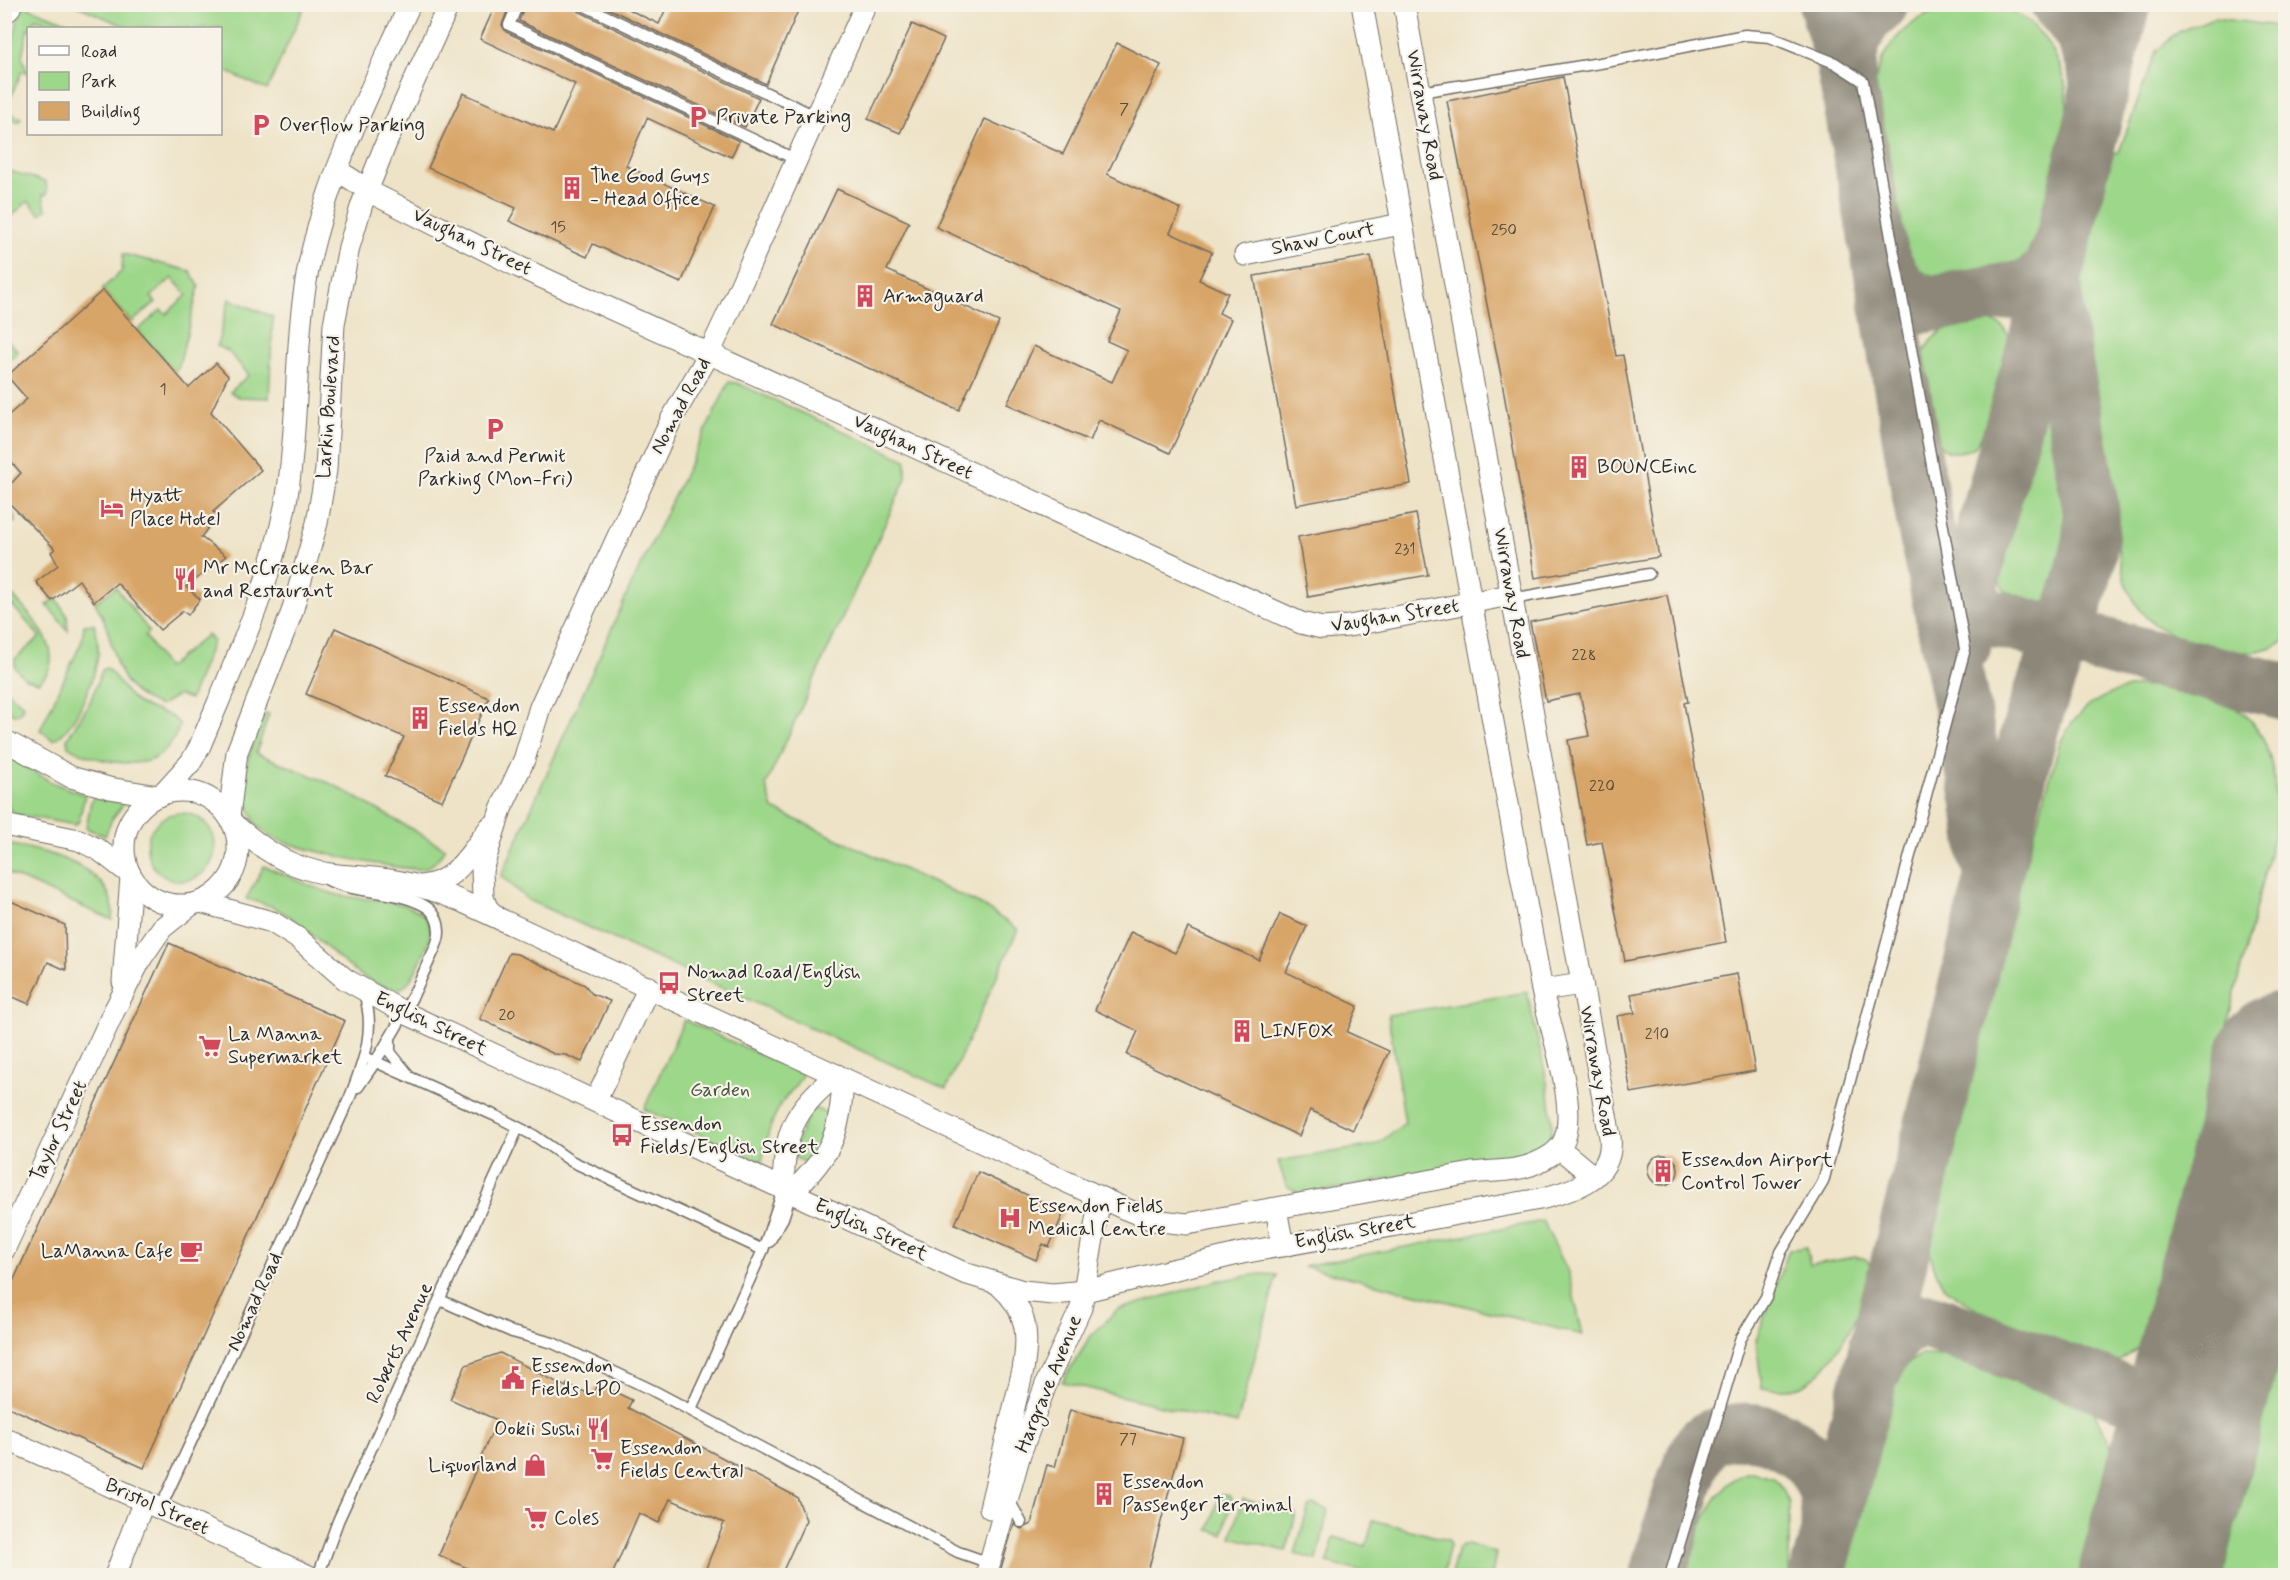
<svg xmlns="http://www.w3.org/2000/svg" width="2290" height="1580" font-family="Mynerve,sans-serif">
<rect width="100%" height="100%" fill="#f7f3e8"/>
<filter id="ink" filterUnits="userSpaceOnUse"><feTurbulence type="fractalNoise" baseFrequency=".0167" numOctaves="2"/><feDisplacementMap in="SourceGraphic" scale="12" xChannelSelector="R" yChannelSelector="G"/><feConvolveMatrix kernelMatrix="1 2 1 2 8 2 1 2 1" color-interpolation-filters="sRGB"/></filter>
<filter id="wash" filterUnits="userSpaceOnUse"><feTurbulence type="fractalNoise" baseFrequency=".008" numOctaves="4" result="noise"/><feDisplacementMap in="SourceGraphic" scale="24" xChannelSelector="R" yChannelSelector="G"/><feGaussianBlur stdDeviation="1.35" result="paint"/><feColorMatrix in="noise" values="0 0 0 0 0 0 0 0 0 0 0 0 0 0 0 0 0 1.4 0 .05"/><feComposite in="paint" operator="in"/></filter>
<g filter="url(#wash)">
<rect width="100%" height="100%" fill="#eee3c7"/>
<g fill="#9dd78a" stroke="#64815a" stroke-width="1.5">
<path d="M22 5 71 24 69 28 46 27 43 21 35 19 31 28H28L22 56 28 73 22 71 5 111 21 118 19 122 5 118V68Z"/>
<path d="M75 5 305 4V5L267 90 221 69 220 28H129Z"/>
<path d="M1955 5C2001 4 2027 8 2052 50 2061 65 2067 84 2067 102 2067 141 2049 193 2041 232L2031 252 2013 265 1940 277C1923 275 1907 264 1900 248 1893 212 1887 176 1880 140 1878 126 1872 109 1873 95 1877 47 1910 15 1955 5Z"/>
<path d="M2214 18 2285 27V641C2275 646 2263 651 2250 652 2224 655 2166 637 2147 618 2132 602 2126 585 2121 565L2075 283 2111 153 2119 152 2156 51 2180 31Z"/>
<path d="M5 162 8 163 7 170 46 182 47 194 43 195 46 210 40 214 28 201 5 222Z"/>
<path d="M123 254 190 271 199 286 178 369 174 371 138 330 161 310 166 314 187 295 172 278 151 297 156 302 132 322 102 289 122 271Z"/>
<path d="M229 299 273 317 269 398 239 397 230 392 249 375 228 351 217 346Z"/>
<path d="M1986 320 2001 325 2009 336 1989 423 1975 447C1965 451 1954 455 1944 449 1930 440 1930 422 1928 407 1926 394 1922 379 1922 366 1922 333 1959 318 1986 320Z"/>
<path d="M4 337 18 351 13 358H5Z"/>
<path d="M729 382 737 383 906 460V478L766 785 773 809 981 905 1018 929 946 1089 528 900 501 876 628 592Z"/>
<path d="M2046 400 2067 520 2048 605 2005 591 1999 579 1998 570Z"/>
<path d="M4 500 16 519V522L8 524 5 522Z"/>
<path d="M4 587C24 608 74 653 39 682L26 679 15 668V659L40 637 5 597Z"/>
<path d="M116 587 149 631 145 636 167 668 207 635 213 641 190 699 178 695 160 706C104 687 121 641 95 603Z"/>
<path d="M56 598 67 615 68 631 47 605Z"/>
<path d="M94 624C96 634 99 643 98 653 97 674 74 733 53 740L40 730 82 641 84 625Z"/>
<path d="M106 668C118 677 124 694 138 703 151 711 172 712 180 725 166 762 145 767 108 761 95 758 79 754 68 746L67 739 90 702 102 670Z"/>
<path d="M2139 686C2156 687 2173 690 2190 694 2202 697 2214 699 2226 703 2273 722 2277 782 2276 825L2151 1336C2139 1346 2126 1361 2109 1362 2084 1364 1969 1308 1949 1291 1936 1280 1932 1260 1927 1245L1983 1013 2060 743C2076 709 2102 692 2139 686Z"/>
<path d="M5 689 23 705 21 711 16 715 5 709Z"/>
<path d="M264 714H269L256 753 334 785 445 848C440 856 436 864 426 868 410 874 286 847 270 836 265 833 256 825 254 820 235 785 251 747 264 714Z"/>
<path d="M10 757 51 782 85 795 79 821 75 825 13 814 5 802V762Z"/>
<path d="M95 797 125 802 112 819 105 836 86 828 91 801Z"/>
<circle cx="181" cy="847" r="34"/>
<path d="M5 844C45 850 120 868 112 920L5 872Z"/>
<path d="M264 866C288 876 312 888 338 895 367 902 450 895 426 949 419 963 415 978 402 988 363 992 322 939 292 918 278 908 262 902 246 899Z"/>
<path d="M1527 992C1532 1019 1560 1119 1550 1139 1547 1147 1539 1150 1532 1153L1301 1195 1286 1185 1278 1161 1376 1145 1405 1123 1388 1015Z"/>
<path d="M684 1020 796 1071H803C801 1083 788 1092 782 1103 770 1121 766 1141 762 1162L644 1109Z"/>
<path d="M811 1107 834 1116 810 1165 791 1156Z"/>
<path d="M1543 1221 1568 1272 1583 1335 1303 1266Z"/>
<path d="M1806 1247 1810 1265 1854 1257 1866 1259 1871 1267C1871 1298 1832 1372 1803 1385 1791 1391 1776 1389 1762 1388L1756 1340 1789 1250Z"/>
<path d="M1260 1274 1277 1275 1237 1424 1062 1382 1091 1336 1117 1310 1216 1281Z"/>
<path d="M2285 1337V1575H2223Z"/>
<path d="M1921 1355 1945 1356 2067 1396 2085 1404 2096 1413 2117 1460 2084 1575H1830L1875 1401 1896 1370Z"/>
<path d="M1751 1472 1773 1477 1783 1489 1789 1503V1575H1684C1693 1543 1714 1478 1751 1472Z"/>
<path d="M1222 1494 1229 1495 1232 1499 1223 1534 1209 1530 1219 1497Z"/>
<path d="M1243 1499 1296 1514 1286 1551 1231 1537Z"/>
<path d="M1313 1504 1328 1510 1317 1560 1295 1554 1308 1508Z"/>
<path d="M1373 1520 1448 1540 1450 1545 1443 1575H1375L1327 1563 1334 1537 1366 1546Z"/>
<path d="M1468 1544 1496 1553 1492 1575H1451L1458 1548Z"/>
</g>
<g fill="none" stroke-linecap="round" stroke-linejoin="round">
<g stroke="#8c8779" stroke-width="57">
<path d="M1827 4 1843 58 1879 251C1887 271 1901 298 1923 305L2034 287 2051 269 2060 247"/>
<path d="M2059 4C2084 28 2101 63 2097 98"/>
<path d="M1847 80C1848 51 1853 22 1880 4"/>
<path d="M1876 236 1926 529 1980 800 1987 858"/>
<path d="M1942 574C1956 597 1972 610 1997 619L2286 692"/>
<path d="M1963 645V619L1976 562 2048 299"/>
<path d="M1873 1371C1883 1348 1901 1317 1930 1322L2146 1401C2167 1412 2181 1430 2181 1454"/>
<path d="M2146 1401C2170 1401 2188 1396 2202 1376"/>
<path d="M1658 1576C1666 1549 1687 1462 1702 1445 1710 1436 1724 1433 1735 1432 1772 1427 1810 1451 1824 1485 1830 1500 1829 1515 1829 1531"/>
<path d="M1817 1576C1894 1298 1957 1017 2028 738 2044 672 2097 575 2091 510L2056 314 2054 277 2122 4"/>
</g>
<path stroke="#8c8779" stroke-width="141" d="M2149 1576 2286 1062"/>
</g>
<g id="blocks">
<g fill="#d8a568">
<path d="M496 4H510L502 25 506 32 739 141 731 157 647 118 626 166 715 207 681 283 593 244 587 257 509 221 516 208 428 168 463 93 553 133 575 84 480 39Z"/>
<path d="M525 4H574L578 11 759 98 745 127 519 21Z"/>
<path d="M599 4H617L659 24 668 4H801L766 84Z"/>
<path d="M912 24 944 39 900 133 868 119Z"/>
<path d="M1117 43 1161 65 1107 174 1181 209 1170 233 1212 252 1199 280 1228 293 1219 313 1231 319 1170 453 1099 420 1090 441 1007 404 1034 346 1112 382 1127 350 1107 341 1121 311 936 227 985 119 1063 154Z"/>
<path d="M1563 77 1616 356 1623 355 1659 557 1535 578 1501 376 1447 101Z"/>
<path d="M837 189 909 222 887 270 999 322 959 410 773 324Z"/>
<path d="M1371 256 1411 484 1296 505 1254 276Z"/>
<path d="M103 290 189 388 216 363 228 376 211 412 261 470 213 512 218 515 201 537 226 556 186 587 200 599 188 615 183 611 160 630 117 583 94 602 79 580 52 601 36 582 58 565 51 552 55 549 4 498V491L21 473 4 454V419L27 399 7 376Z"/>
<path d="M1416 514 1428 575 1308 597 1298 537Z"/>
<path d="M1667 595 1688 702 1684 703 1726 942 1625 961 1602 842 1587 845 1568 740 1589 736 1580 694 1546 701 1530 622Z"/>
<path d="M335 628 489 698 442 801 385 776 404 737 306 694Z"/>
<path d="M4 898 65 925 66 970 48 962 29 1004 4 993Z"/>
<path d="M1280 914 1307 926 1286 972 1358 1006 1347 1032 1389 1051 1353 1130 1310 1110 1299 1136 1127 1055 1138 1031 1095 1010 1131 932 1175 953 1188 928 1259 960Z"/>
<path d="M169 943 345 1021 144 1468 4 1405V1301Z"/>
<path d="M509 953 517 954 585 985 592 994 610 1001 582 1062 566 1055 554 1054 480 1019Z"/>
<path d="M1737 974 1755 1071 1631 1093 1617 1016 1635 1013 1631 994Z"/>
<circle cx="1663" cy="1170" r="15"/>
<path d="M978 1172 1064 1212 1049 1247 1043 1244 1036 1260 955 1224Z"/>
<path d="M500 1353 566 1387 567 1384 592 1395 598 1384 632 1400 628 1408 797 1497 806 1520 781 1575H723L706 1568 724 1523 670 1499 659 1523 639 1513 612 1575H482L439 1555 497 1420 450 1399 466 1365Z"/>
<path d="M1070 1410 1183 1438 1147 1575H999L1014 1524 1021 1529 1031 1524 1047 1465 1055 1467Z"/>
</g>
</g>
</g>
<g filter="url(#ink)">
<use href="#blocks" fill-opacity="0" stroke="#6f6b62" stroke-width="1.5"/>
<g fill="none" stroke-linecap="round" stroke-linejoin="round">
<g stroke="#6f6b62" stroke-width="13">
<g id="service">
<path d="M518 4 509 25 797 160"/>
<path d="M581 4 817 117"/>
<path d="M1420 92 1606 62 1745 35 1770 37 1835 63 1863 81 1965 649 1823 1182 1781 1252 1766 1297 1740 1340 1670 1576"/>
<path d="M1511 595 1523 597 1649 574"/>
<path d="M328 880C358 895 396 889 425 906 435 912 439 922 439 933 439 943 432 954 428 963 409 1007 386 1048 358 1087"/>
<path d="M390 1041V1052L407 1073"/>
<path d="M365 1057 498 1117 535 1136 571 1161 763 1250"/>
<path d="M769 1242 783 1218 791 1193"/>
<path d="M440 1300 512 1332 553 1343 652 1390 958 1552 990 1563"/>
<path d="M691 1409 763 1250 783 1190"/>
<path d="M1009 1500 1021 1522"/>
<path d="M160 1509 350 1097C364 1061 377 1028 363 991"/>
<path d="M318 1576 338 1521 518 1128"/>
</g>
</g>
<g stroke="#6f6b62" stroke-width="23">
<g id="minor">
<path d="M337 170 376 195 519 267 1301 623 1322 628 1349 626 1510 595"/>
<path d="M1245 255 1401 224"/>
<path d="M4 740 71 777 109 788 158 796"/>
<circle cx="181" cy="848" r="57"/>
<path d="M161 795 191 762 199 748C233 666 272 584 287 496 301 410 292 324 315 239 336 157 375 81 410 4"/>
<path d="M229 817 237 752 292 612 317 523 326 470 334 324 349 247 362 204 386 143 449 4"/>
<path d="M233 824C255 842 277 860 304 868 330 877 356 875 382 879 411 882 437 891 463 902L1123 1208 1153 1220 1187 1224 1472 1173C1494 1170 1516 1172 1536 1163 1545 1159 1557 1153 1562 1144 1581 1114 1549 1025 1542 990L1362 4"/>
<path d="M4 825 79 840 99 850 130 874"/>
<path d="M421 886C454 884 471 853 490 827"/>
<path d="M200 902 272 922 299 939 345 979 405 1013 964 1273 1023 1291 1053 1294 1085 1291 1242 1253 1540 1199C1572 1191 1615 1179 1610 1137L1404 4"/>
<path d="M495 916 487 908 483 897 482 870 501 809 524 760 540 707 671 420 709 354 730 309 866 4"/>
<path d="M123 982 131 876"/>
<path d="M1542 990 1582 984"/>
<path d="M596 1100 649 987"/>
<path d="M1559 1148 1594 1177"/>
<path d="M783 1190C784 1134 792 1110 837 1075"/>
<path d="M791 1193C831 1155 841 1134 843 1078"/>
<path d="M1276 1209 1283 1246"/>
<path d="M4 1250 114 1011 142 957 162 928 191 905"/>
<path d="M4 1438 309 1576"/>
<path d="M990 1508 1023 1370C1029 1334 1028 1311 1000 1286"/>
<path d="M115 1576 144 1501"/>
<path d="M986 1576 1020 1454 1048 1379 1081 1308 1098 1209 1096 1201 1089 1192"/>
</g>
</g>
<g stroke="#6f6b62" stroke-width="35">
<path id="motorway" d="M4 6 5 4"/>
</g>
<use href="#service" stroke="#fff" stroke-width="10"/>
<use href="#minor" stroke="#fff" stroke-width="21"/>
<use href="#motorway" stroke="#fff" stroke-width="33"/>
</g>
</g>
<defs>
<g id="parking-bare" transform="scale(1.8)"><path d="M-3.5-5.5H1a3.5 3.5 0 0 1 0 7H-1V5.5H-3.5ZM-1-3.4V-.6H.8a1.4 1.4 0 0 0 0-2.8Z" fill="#d1495b" stroke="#f7f3e8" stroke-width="2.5" paint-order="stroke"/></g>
<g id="building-bare" transform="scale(1.8)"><path d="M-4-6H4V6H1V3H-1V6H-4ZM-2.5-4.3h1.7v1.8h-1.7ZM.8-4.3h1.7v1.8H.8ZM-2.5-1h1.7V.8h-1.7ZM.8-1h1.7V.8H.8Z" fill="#d1495b" stroke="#f7f3e8" stroke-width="2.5" paint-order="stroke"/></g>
<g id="hotel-bare" transform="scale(1.8)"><path d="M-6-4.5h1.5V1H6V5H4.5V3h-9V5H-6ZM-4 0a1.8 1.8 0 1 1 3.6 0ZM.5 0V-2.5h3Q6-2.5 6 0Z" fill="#d1495b" stroke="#f7f3e8" stroke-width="2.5" paint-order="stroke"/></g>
<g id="restaurant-bare" transform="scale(1.8)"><path d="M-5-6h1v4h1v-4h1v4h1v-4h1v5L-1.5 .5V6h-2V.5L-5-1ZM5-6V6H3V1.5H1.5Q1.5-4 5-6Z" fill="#d1495b" stroke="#f7f3e8" stroke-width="2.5" paint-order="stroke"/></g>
<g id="bus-bare" transform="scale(1.8)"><path d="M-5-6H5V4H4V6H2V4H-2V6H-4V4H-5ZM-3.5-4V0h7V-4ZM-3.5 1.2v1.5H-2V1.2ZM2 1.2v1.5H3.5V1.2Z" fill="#d1495b" stroke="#f7f3e8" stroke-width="2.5" paint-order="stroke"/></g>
<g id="supermarket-bare" transform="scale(1.8)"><path d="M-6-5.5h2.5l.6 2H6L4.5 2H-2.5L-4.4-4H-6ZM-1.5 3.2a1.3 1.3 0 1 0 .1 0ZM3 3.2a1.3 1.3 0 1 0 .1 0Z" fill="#d1495b" stroke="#f7f3e8" stroke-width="2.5" paint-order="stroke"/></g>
<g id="hospital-bare" transform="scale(1.8)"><path d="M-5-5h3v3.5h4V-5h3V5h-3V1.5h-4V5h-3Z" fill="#d1495b" stroke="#f7f3e8" stroke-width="2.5" paint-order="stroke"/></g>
<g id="cafe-bare" transform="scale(1.8)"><path d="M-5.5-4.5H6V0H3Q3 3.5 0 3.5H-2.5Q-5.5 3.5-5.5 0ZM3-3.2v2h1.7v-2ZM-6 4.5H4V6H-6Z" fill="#d1495b" stroke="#f7f3e8" stroke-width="2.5" paint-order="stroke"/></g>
<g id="civic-bare" transform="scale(1.8)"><path d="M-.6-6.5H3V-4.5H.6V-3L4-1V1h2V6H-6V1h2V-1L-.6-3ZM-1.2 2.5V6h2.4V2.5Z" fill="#d1495b" stroke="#f7f3e8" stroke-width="2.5" paint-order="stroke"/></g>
<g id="shop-bare" transform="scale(1.8)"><path d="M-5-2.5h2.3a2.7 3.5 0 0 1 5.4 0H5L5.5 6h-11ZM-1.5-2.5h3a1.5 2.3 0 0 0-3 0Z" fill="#d1495b" stroke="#f7f3e8" stroke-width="2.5" paint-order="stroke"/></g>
</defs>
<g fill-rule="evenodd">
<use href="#parking-bare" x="698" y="117"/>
<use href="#parking-bare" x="261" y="125"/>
<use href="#building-bare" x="572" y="188"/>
<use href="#building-bare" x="865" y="296"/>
<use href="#parking-bare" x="495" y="429"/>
<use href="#building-bare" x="1579" y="467"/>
<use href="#hotel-bare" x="112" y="508"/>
<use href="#restaurant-bare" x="185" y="579"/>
<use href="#building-bare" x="420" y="718"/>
<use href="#bus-bare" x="669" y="983"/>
<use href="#building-bare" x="1242" y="1031"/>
<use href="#supermarket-bare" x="210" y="1046"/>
<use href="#bus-bare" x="622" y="1135"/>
<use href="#building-bare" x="1663" y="1171"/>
<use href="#hospital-bare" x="1010" y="1218"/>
<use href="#cafe-bare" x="191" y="1251"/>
<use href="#civic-bare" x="513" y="1378"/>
<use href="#restaurant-bare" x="598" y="1429"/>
<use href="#supermarket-bare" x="602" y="1459"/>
<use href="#shop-bare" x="535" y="1465"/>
<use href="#building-bare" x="1104" y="1494"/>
<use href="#supermarket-bare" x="536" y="1518"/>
</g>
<g text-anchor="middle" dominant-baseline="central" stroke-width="4.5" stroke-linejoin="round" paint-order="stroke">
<g font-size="16" fill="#564a3a">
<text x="1124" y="109">7</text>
<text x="558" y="227">15</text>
<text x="1504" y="230">250</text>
<text x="163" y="389">1</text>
<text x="1405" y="549">231</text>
<text x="1584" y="655">228</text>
<text x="1602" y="786">220</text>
<text x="507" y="1015">20</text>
<text x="1657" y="1034">210</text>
<text x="1128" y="1439">77</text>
</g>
<g font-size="20" fill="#2b2b2b" stroke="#f7f3e8">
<text transform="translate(1424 115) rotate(80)">Wirraway Road</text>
<text transform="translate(1323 239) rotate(-11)">Shaw Court</text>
<text transform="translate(472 242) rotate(26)">Vaughan Street</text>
<text transform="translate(681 406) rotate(-62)">Nomad Road</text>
<text transform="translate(329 407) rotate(-86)">Larkin Boulevard</text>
<text transform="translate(913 447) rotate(25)">Vaughan Street</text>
<text transform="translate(1511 593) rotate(80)">Wirraway Road</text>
<text transform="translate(1395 616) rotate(-9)">Vaughan Street</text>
<text transform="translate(431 1024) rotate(26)">English Street</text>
<text transform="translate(1597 1071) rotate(80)">Wirraway Road</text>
<text transform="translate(59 1131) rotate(-65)">Taylor Street</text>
<text transform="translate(871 1230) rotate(25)">English Street</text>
<text transform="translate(1355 1232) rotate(-10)">English Street</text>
<text transform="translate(255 1302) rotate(-65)">Nomad Road</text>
<text transform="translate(400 1343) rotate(-65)">Roberts Avenue</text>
<text transform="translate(1049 1384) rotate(-68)">Hargrave Avenue</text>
<text transform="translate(157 1507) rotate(24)">Bristol Street</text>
</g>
<g font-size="20" fill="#2b2b2b" stroke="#f7f3e8" text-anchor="start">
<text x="716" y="117">Private Parking</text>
<text x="279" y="125">Overflow Parking</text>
<text x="590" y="176">The Good Guys<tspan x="590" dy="23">- Head Office</tspan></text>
<text x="883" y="296">Armaguard</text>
<text x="495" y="456" text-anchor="middle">Paid and Permit<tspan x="495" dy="23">Parking (Mon-Fri)</tspan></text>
<text x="1597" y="467">BOUNCEinc</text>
<text x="130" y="496">Hyatt<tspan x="130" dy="23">Place Hotel</tspan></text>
<text x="203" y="568">Mr McCracken Bar<tspan x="203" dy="23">and Restaurant</tspan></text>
<text x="438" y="706">Essendon<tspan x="438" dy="23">Fields HQ</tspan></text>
<text x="687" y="972">Nomad Road/English<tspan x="687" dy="23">Street</tspan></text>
<text x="1260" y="1031">LINFOX</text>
<text x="228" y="1034">La Manna<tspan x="228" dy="23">Supermarket</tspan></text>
<text x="640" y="1124">Essendon<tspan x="640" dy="23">Fields/English Street</tspan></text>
<text x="1681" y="1160">Essendon Airport<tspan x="1681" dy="23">Control Tower</tspan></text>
<text x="1028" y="1206">Essendon Fields<tspan x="1028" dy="23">Medical Centre</tspan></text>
<text x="173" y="1251" text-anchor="end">LaManna Cafe</text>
<text x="531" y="1366">Essendon<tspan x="531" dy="23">Fields LPO</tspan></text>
<text x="580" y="1429" text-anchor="end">Ookii Sushi</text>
<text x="620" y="1448">Essendon<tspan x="620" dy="23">Fields Central</tspan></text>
<text x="517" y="1465" text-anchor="end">Liquorland</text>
<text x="1122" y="1482">Essendon<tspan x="1122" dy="23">Passenger Terminal</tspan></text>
<text x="554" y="1518">Coles</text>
</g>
<g font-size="20" fill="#485643" stroke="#f7f3e8">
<text x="720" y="1090">Garden</text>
</g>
</g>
<rect width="2290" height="1580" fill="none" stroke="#f7f3e8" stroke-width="24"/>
<rect x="27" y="27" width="195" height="108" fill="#f7f3e8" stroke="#a5a39c" stroke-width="1.5"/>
<rect x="39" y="46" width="30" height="9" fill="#ffffff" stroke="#a5a39c" stroke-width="1.5"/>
<text x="81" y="57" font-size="18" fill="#2b2b2b">Road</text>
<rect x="39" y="72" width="30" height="18" fill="#9dd78a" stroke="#a5a39c" stroke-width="1.5"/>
<text x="81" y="87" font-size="18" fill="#2b2b2b">Park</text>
<rect x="39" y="102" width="30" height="18" fill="#d8a568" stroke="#a5a39c" stroke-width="1.5"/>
<text x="81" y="117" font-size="18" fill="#2b2b2b">Building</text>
</svg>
